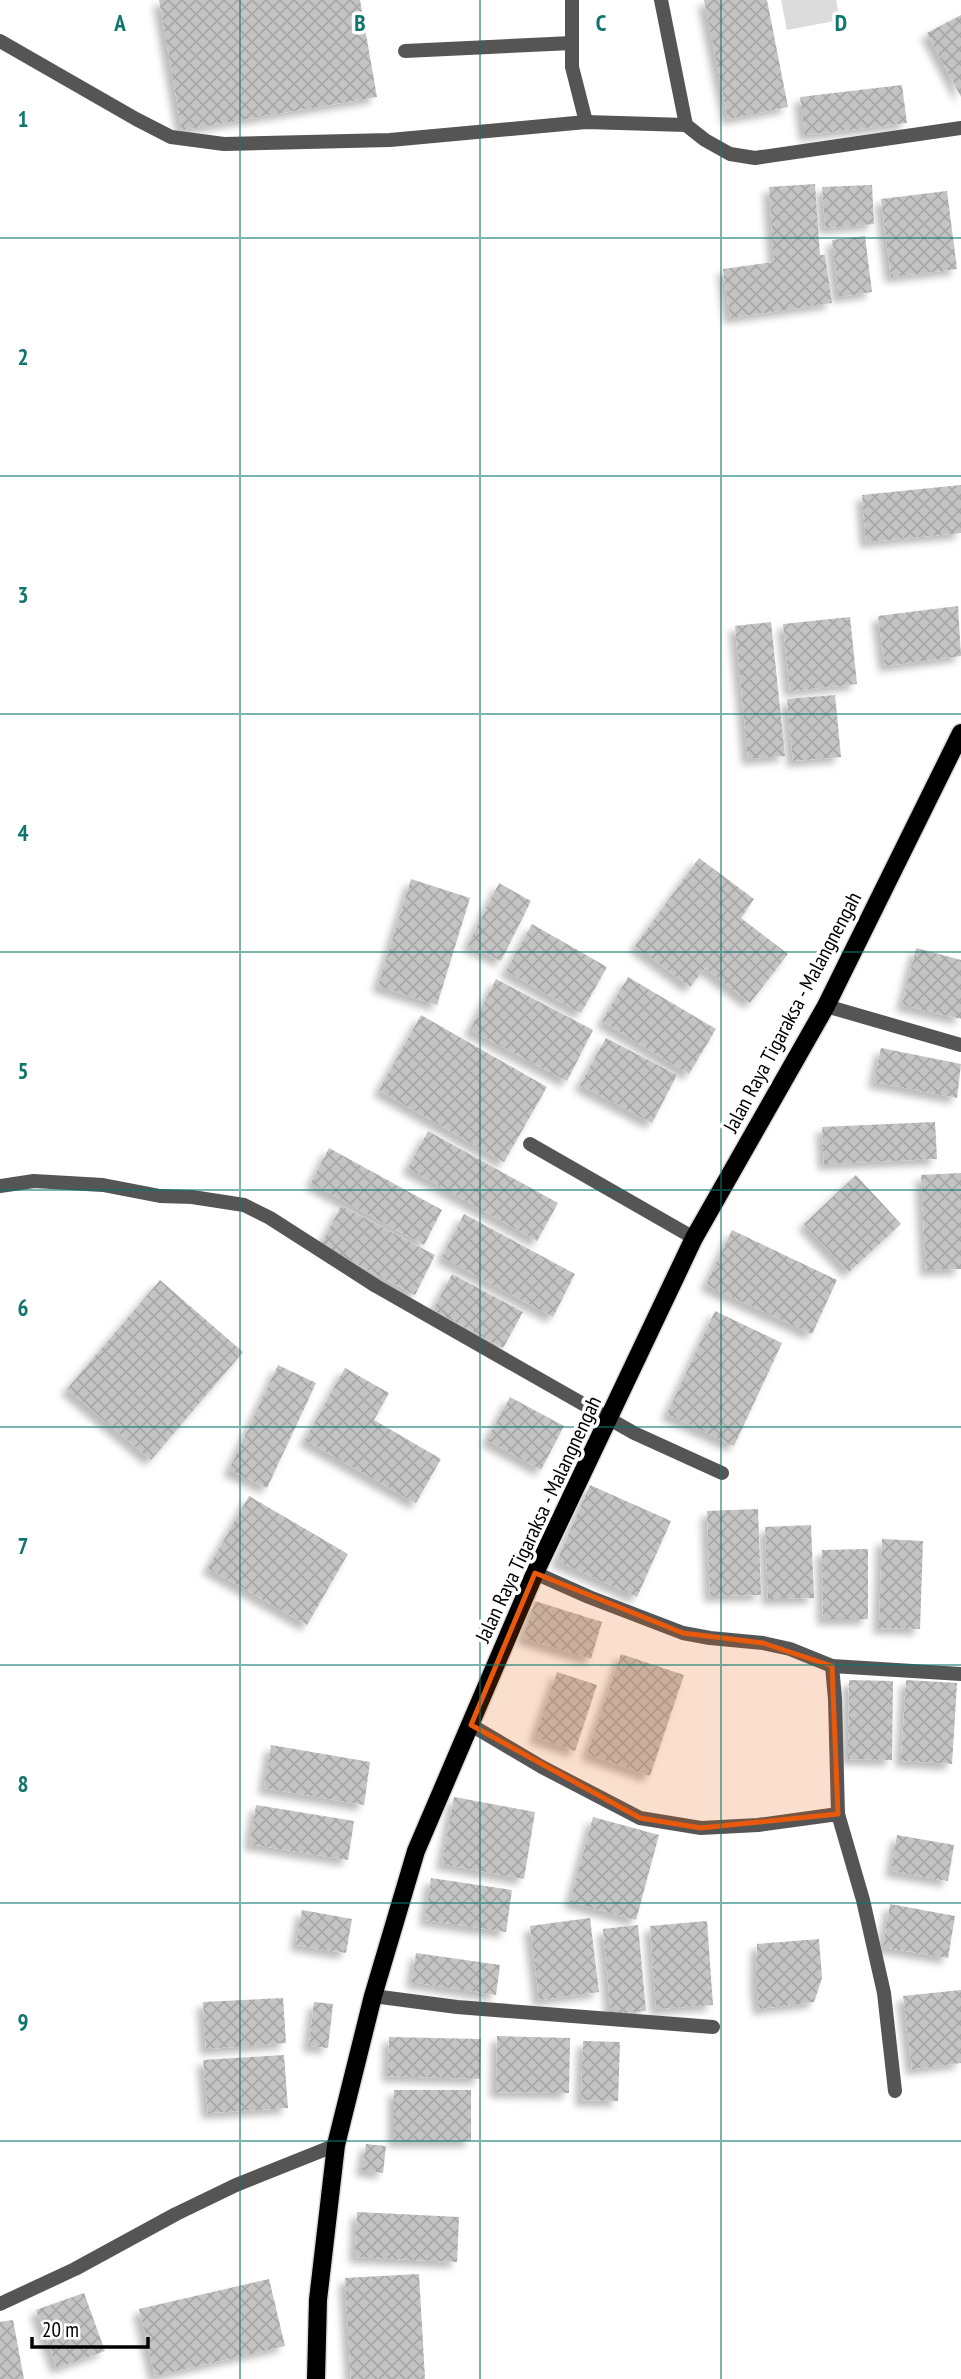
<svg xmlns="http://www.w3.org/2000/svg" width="961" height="2379" font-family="'PT Sans Narrow',sans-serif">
<defs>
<pattern id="building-cross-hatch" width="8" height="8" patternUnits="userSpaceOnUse" patternTransform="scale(1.75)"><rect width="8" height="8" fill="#c4c4c4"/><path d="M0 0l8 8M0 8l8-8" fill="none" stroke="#a7a7a7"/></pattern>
<filter id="shadow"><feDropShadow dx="-6" dy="6" stdDeviation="3.5" flood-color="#0004"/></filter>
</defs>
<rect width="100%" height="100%" fill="#fff"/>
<path fill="#dcdcdc" d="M781 0H836L840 20 787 30Z"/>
<g fill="url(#building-cross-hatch)" filter="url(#shadow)">
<path d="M159 0H360L377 97 182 130Z"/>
<path d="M704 0H767L788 107 728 119Z"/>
<path d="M961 15V97L927 33Z"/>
<path d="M902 85 907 123 805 135 800 97Z"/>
<path d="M815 184 820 255H825L832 303 730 318 723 269 774 262 769 187Z"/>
<path d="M872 185 874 224 825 228 822 187Z"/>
<path d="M947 191 957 269 891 277 881 199Z"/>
<path d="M865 236 872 292 839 297 832 240Z"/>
<path d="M961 485V533L866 542 862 495Z"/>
<path d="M958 606 961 656 885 666 878 616Z"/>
<path d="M850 617 857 684 790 691 783 624Z"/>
<path d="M771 622 785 756 748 759 735 626Z"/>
<path d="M835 695 841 757 793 761 787 699Z"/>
<path d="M699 858 754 899 741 918 788 954 750 1003 705 968 690 987 635 946Z"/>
<path d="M411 879 470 898 437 1005 378 986Z"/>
<path d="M499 883 531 901 501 961 468 945Z"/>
<path d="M532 924 607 967 581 1013 506 971Z"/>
<path d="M916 948 961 960V1019L902 1005Z"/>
<path d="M628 977 716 1029 689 1074 602 1021Z"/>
<path d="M496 979 593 1030 567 1081 470 1030Z"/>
<path d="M421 1015 547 1087 504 1162 379 1090Z"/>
<path d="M606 1038 677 1075 652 1123 580 1085Z"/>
<path d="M881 1048 961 1064 957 1098 874 1082Z"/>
<path d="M935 1122 937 1159 824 1164 822 1127Z"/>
<path d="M428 1131 558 1203 537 1241 408 1168Z"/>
<path d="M329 1148 442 1210 424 1245 311 1183Z"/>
<path d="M961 1173V1269L926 1270 921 1175Z"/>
<path d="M856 1175 901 1224 849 1272 804 1224Z"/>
<path d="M341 1206 435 1255 415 1295 321 1245Z"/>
<path d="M464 1214 575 1274 553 1317 442 1257Z"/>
<path d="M732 1230 837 1280 812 1334 706 1285Z"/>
<path d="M452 1274 523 1312 503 1348 433 1310Z"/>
<path d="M160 1280 243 1352 151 1460 67 1389Z"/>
<path d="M715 1311 782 1343 734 1446 667 1414Z"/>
<path d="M278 1365 316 1383 267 1488 229 1470Z"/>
<path d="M345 1368 389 1393 374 1420 441 1459 416 1503 305 1440Z"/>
<path d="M510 1397 564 1426 541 1470 487 1440Z"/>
<path d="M590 1485 671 1521 637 1597 557 1561Z"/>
<path d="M249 1496 348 1554 307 1625 208 1568Z"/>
<path d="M758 1509 761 1595 710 1596 707 1511Z"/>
<path d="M811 1525 814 1598 768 1599 765 1527Z"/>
<path d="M882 1539 923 1541 920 1629 879 1628Z"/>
<path d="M868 1549V1619H823L822 1550Z"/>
<path d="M535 1601 602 1622 591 1659 523 1638Z"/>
<path d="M621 1654 684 1675 650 1776 587 1754Z"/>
<path d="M557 1672 597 1685 575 1751 535 1737Z"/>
<path d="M849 1680 893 1681 892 1760 848 1759Z"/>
<path d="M906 1680 957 1683 952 1764 901 1761Z"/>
<path d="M271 1745 370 1762 364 1805 264 1788Z"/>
<path d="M454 1797 535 1812 524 1879 442 1864Z"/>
<path d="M256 1805 354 1821 348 1860 250 1844Z"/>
<path d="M593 1817 659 1835 636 1920 570 1902Z"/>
<path d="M897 1835 954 1845 948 1881 891 1871Z"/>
<path d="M431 1878 512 1890 506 1932 425 1920Z"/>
<path d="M890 1904 955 1916 948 1958 883 1947Z"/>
<path d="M302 1910 352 1919 346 1953 296 1945Z"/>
<path d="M590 1918 599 1992 539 2000 530 1926Z"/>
<path d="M707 1921 713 2005 656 2009 650 1926Z"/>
<path d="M638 1925 646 2011 611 2014 603 1929Z"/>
<path d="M819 1939 822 1978 814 2002 759 2009 756 1983 757 1944Z"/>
<path d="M416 1953 500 1965 496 1995 412 1982Z"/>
<path d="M961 1990V2063L912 2069 903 1996Z"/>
<path d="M283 1998 286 2043 206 2049 203 2002Z"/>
<path d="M314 2002 333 2004 328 2048 309 2046Z"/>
<path d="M497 2036 570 2038 569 2093 496 2092Z"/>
<path d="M389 2037 481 2039 480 2079 388 2076Z"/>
<path d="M583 2041 620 2042 618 2101 581 2100Z"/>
<path d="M284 2055 288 2108 208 2113 203 2060Z"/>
<rect x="394" y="2090" width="77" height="51"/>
<path d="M366 2144 386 2146 383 2173 362 2170Z"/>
<path d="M357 2212 459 2217 457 2262 355 2257Z"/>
<path d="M419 2274 425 2379H351L345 2278Z"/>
<path d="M269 2279 285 2346 155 2376 139 2309Z"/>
<path d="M84 2293 105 2351 57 2368 36 2310Z"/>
<path d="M13 2320 24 2379H0V2322Z"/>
</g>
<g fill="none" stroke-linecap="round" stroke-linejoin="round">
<g stroke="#dbdbdb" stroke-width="21">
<path id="primary" d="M316 2379 318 2300 336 2145 373 1996 416 1851 535 1573 694 1238 826 1006 961 733"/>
</g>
<g stroke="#555" stroke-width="14">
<path d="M572 0V67L586 122"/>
<path d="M405 51 572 43"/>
</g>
<g stroke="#555" stroke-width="14">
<path d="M661 0 686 125"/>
<path d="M0 41 136 119 171 137 224 144 390 140 586 122 686 125 705 140 730 154 755 158 961 128"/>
<path d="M826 1006 961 1045"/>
<path d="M530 1144 694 1238"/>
<path d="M0 1186 34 1181 103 1185 160 1196 192 1197 244 1205 270 1218 376 1286 634 1433 722 1473"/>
<path d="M535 1573 589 1597 683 1633 710 1638 763 1643 790 1649 832 1666 961 1674"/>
<path d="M832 1666 835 1699 838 1814"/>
<path d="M471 1725 542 1767 640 1818 701 1828 758 1825 838 1814 863 1900 884 1993 895 2091"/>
<path d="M373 1996 457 2007 713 2027"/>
<path d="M0 2304 75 2269 176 2214 236 2185 336 2145"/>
</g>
<use href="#primary" stroke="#000" stroke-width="18"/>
</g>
<path fill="#e8590c" fill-opacity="0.2" stroke="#e8590c" stroke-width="5" stroke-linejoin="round" d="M535 1573 683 1633 763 1643 832 1666 838 1814 701 1828 640 1818 471 1725Z"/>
<path fill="none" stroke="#0f766e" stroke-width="2" stroke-opacity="0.55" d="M240 0V2379M480 0V2379M721 0V2379M0 238H961M0 476H961M0 714H961M0 952H961M0 1190H961M0 1427H961M0 1665H961M0 1903H961M0 2141H961"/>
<g text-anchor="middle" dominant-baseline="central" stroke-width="7" stroke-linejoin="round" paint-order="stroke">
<g font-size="21" fill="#000" stroke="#fff">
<text transform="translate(792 1012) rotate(-62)">Jalan Raya Tigaraksa - Malangnengah</text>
<text transform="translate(538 1519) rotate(-65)">Jalan Raya Tigaraksa - Malangnengah</text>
</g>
</g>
<g font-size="23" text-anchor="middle" font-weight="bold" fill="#0f766e" stroke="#fff" stroke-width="7" stroke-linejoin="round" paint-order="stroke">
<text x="120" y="31">A</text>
<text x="360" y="31">B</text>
<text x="601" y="31">C</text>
<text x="841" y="31">D</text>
<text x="23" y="127">1</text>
<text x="23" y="365">2</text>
<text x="23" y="603">3</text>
<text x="23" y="841">4</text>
<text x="23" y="1079">5</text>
<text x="23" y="1316">6</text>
<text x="23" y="1554">7</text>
<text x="23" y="1792">8</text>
<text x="23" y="2030">9</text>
</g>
<path d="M32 2337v10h116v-10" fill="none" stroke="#000000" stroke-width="3.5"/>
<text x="42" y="2337" font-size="21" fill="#000000" stroke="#ffffff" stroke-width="5" paint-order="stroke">20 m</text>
</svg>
